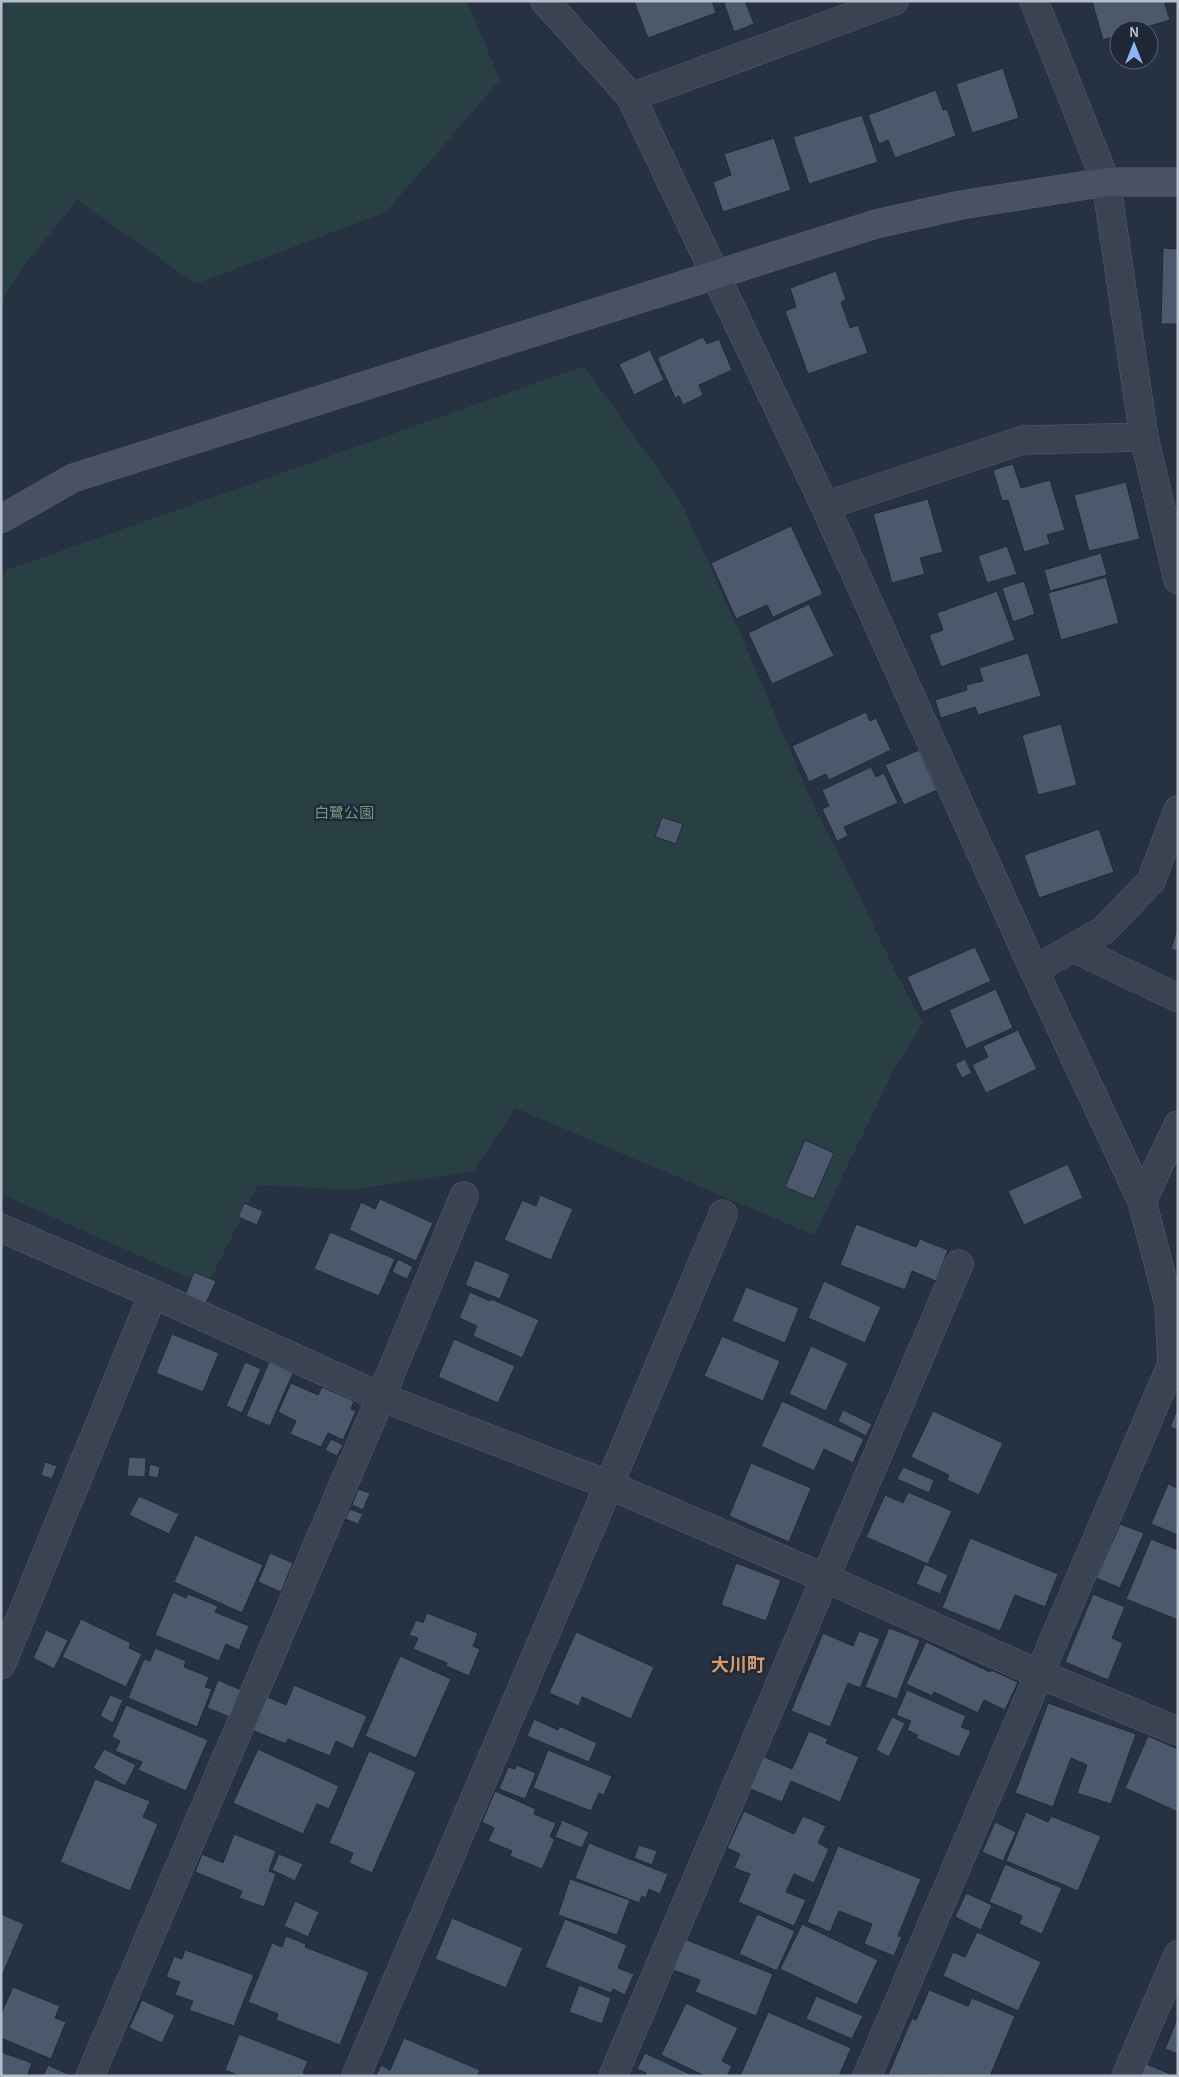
<svg xmlns="http://www.w3.org/2000/svg" width="1179" height="2077" font-family="'Alegreya Sans','Noto Sans JP',sans-serif">
<rect width="100%" height="100%" fill="#263142"/>
<g fill="#283f43">
<path d="M1 1H467L500 80 386 212 196 284 77 200 24 266 1 302Z"/>
<path d="M584 366 680 500 742 637 811 800 856 889 896 973 923 1023 894 1070 814 1235 515 1108 474 1171 352 1190 258 1185 207 1286 1 1194V578L7 570Z"/>
</g>
<g fill="#4c586b" stroke="#212a39">
<path d="M634 1H712L716 13 648 38Z"/>
<path d="M730 1H745L754 24 734 32 724 3Z"/>
<path d="M1092 1H1164L1170 20 1136 30H1119V35L1103 40Z"/>
<path d="M1003 68 1019 118 972 133 956 84Z"/>
<path d="M936 90 943 110 947 109 956 136 895 158 888 140 879 144 868 115Z"/>
<path d="M862 115 878 162 809 184 793 137Z"/>
<path d="M774 138 791 190 723 212 713 182 731 175 724 154Z"/>
<path d="M1163 248 1178 249V324H1161Z"/>
<path d="M836 271 846 300 841 302 850 328 858 325 868 353 808 374 785 311 796 307 790 288Z"/>
<path d="M703 337 707 344 719 339 732 370 699 385 703 395 683 405 679 396 675 398 657 358Z"/>
<path d="M650 350 664 380 634 395 619 364Z"/>
<path d="M1013 464 1021 488 1050 480 1065 530 1047 535 1050 544 1024 552 1008 500 1002 501 993 470Z"/>
<path d="M1126 482 1140 539 1089 551 1074 495Z"/>
<path d="M928 499 943 552 920 558 925 574 892 583 873 514Z"/>
<path d="M791 526 823 594 773 617 767 605 736 619 711 563Z"/>
<path d="M1007 546 1017 574 987 583 978 556Z"/>
<path d="M1101 553 1107 575 1050 591 1044 570Z"/>
<path d="M1106 577 1119 623 1061 640 1048 593Z"/>
<path d="M1024 581 1035 614 1013 622 1002 588Z"/>
<path d="M997 591 1015 640 941 667 929 635 943 630 937 613Z"/>
<path d="M809 604 834 656 772 684 748 633Z"/>
<path d="M1028 653 1041 696 978 715 975 707 941 718 935 700 967 690 966 685 983 681 979 668Z"/>
<path d="M866 712 870 721 876 718 891 750 829 780 826 774 809 782 792 746Z"/>
<path d="M1061 724 1077 785 1038 795 1022 735Z"/>
<path d="M919 750 937 790 904 805 885 765Z"/>
<path d="M871 767 876 777 884 773 898 803 844 827 848 836 837 841 822 809 829 806 822 790Z"/>
<path d="M662 817 683 824 676 844 655 837Z"/>
<path d="M1099 829 1114 872 1039 898 1024 855Z"/>
<path d="M1178 926V951L1171 949Z"/>
<path d="M975 947 991 981 923 1012 907 977Z"/>
<path d="M996 989 1013 1028 966 1049 949 1010Z"/>
<path d="M1018 1030 1037 1069 986 1093 972 1065 988 1057 983 1046Z"/>
<path d="M965 1059 972 1073 962 1078 955 1064Z"/>
<path d="M805 1140 834 1153 814 1199 785 1187Z"/>
<path d="M1068 1164 1083 1198 1024 1225 1008 1191Z"/>
<path d="M540 1195 573 1209 551 1260 504 1240 522 1200 536 1206Z"/>
<path d="M380 1199 433 1223 416 1261 349 1230 361 1202 375 1209Z"/>
<path d="M244 1203 263 1211 257 1225 238 1217Z"/>
<path d="M856 1224 916 1247 920 1239 948 1250 936 1281 912 1271 905 1290 840 1265Z"/>
<path d="M330 1232 395 1259 379 1296 314 1269Z"/>
<path d="M398 1259 413 1267 407 1279 392 1272Z"/>
<path d="M475 1260 510 1274 500 1299 465 1285Z"/>
<path d="M194 1272 216 1281 206 1303 185 1295Z"/>
<path d="M824 1281 881 1307 865 1343 808 1318Z"/>
<path d="M746 1287 799 1308 785 1343 732 1321Z"/>
<path d="M470 1292 490 1301 491 1299 539 1320 522 1358 473 1336 477 1326 459 1318Z"/>
<path d="M172 1334 219 1353 203 1392 156 1373Z"/>
<path d="M722 1336 780 1361 763 1401 704 1376Z"/>
<path d="M454 1339 515 1366 498 1403 438 1377Z"/>
<path d="M811 1346 848 1363 826 1411 789 1394Z"/>
<path d="M245 1362 261 1369 242 1413 226 1406Z"/>
<path d="M269 1362 293 1373 270 1426 246 1416Z"/>
<path d="M291 1383 318 1395 322 1387 354 1401 351 1409 356 1411 343 1440 328 1433 321 1447 290 1434 296 1421 278 1412Z"/>
<path d="M782 1401 864 1439 853 1463 824 1449 814 1471 761 1446Z"/>
<path d="M1178 1408V1430L1170 1427Z"/>
<path d="M843 1410 872 1424 866 1436 838 1421Z"/>
<path d="M933 1411 1003 1443 979 1495 947 1480 949 1475 911 1457Z"/>
<path d="M331 1439 343 1445 337 1456 325 1450Z"/>
<path d="M129 1457 146 1458 145 1477 127 1476Z"/>
<path d="M45 1462 57 1466 52 1479 41 1475Z"/>
<path d="M751 1463 811 1488 789 1542 729 1516Z"/>
<path d="M150 1464 160 1467 158 1478 148 1476Z"/>
<path d="M903 1467 934 1480 929 1493 897 1479Z"/>
<path d="M1168 1484 1178 1488V1535L1151 1524Z"/>
<path d="M358 1489 370 1493 363 1510 352 1505Z"/>
<path d="M908 1492 952 1511 928 1564 866 1537 885 1495 903 1503Z"/>
<path d="M139 1496 179 1514 169 1534 129 1515Z"/>
<path d="M350 1509 363 1514 358 1524 345 1519Z"/>
<path d="M1120 1524 1144 1533 1120 1588 1096 1578Z"/>
<path d="M195 1535 263 1565 242 1613 174 1582Z"/>
<path d="M970 1538 1058 1574 1045 1607 1015 1595 1000 1631 942 1608Z"/>
<path d="M1151 1539 1178 1550V1620L1126 1599Z"/>
<path d="M270 1553 293 1563 281 1592 258 1582Z"/>
<path d="M736 1563 781 1580 766 1621 721 1605Z"/>
<path d="M925 1564 948 1575 940 1594 916 1584Z"/>
<path d="M173 1592 186 1598 188 1594 218 1606 215 1612 249 1626 239 1650 226 1644 219 1661 155 1635Z"/>
<path d="M1093 1594 1125 1607 1112 1638 1123 1643 1108 1680 1065 1662Z"/>
<path d="M427 1613 478 1633 473 1646 480 1649 469 1676 446 1666 447 1663 413 1649 418 1638 409 1635 416 1620 423 1623Z"/>
<path d="M81 1619 131 1643 129 1648 142 1654 126 1687 62 1657Z"/>
<path d="M889 1628 920 1640 897 1699 865 1687Z"/>
<path d="M46 1630 68 1640 54 1669 33 1658Z"/>
<path d="M859 1631 880 1639 860 1688 848 1683 830 1727 791 1711 823 1633 853 1646Z"/>
<path d="M576 1632 654 1667 631 1719 582 1697 579 1706 549 1693Z"/>
<path d="M926 1642 990 1672 991 1670 1018 1682 1005 1710 984 1700 978 1713 934 1692 932 1696 906 1684Z"/>
<path d="M155 1648 186 1661 184 1667 209 1677 205 1687 212 1689 197 1727 128 1698 144 1659 150 1661Z"/>
<path d="M400 1656 451 1679 416 1758 365 1736Z"/>
<path d="M218 1680 241 1690 230 1717 207 1708Z"/>
<path d="M294 1685 367 1716 353 1749 336 1741 330 1756 288 1739 286 1744 249 1729 263 1695 286 1705Z"/>
<path d="M907 1690 966 1716 961 1727 971 1731 959 1757 916 1738 918 1735 907 1730 911 1721 896 1715Z"/>
<path d="M110 1695 123 1700 113 1723 100 1716Z"/>
<path d="M1048 1703 1136 1734 1111 1804 1077 1793 1087 1765 1071 1758 1053 1807 1015 1793Z"/>
<path d="M126 1705 208 1740 186 1791 138 1770 142 1762 115 1751 120 1741 112 1737Z"/>
<path d="M892 1717 905 1723 889 1757 876 1750Z"/>
<path d="M534 1719 558 1730 559 1726 597 1743 589 1762 527 1736Z"/>
<path d="M809 1731 828 1739 826 1743 859 1757 840 1802 791 1781 782 1802 748 1788 762 1756 792 1769Z"/>
<path d="M1148 1736 1178 1749V1812L1125 1788Z"/>
<path d="M104 1749 136 1765 125 1786 93 1768Z"/>
<path d="M258 1749 339 1786 329 1809 317 1804 303 1834 233 1803Z"/>
<path d="M548 1750 612 1776 604 1795 599 1793 591 1811 533 1788Z"/>
<path d="M369 1751 416 1772 372 1873 349 1863 353 1853 329 1843Z"/>
<path d="M517 1765 536 1773 525 1799 499 1789 508 1767 515 1769Z"/>
<path d="M95 1779 150 1801 143 1817 158 1824 130 1891 60 1862Z"/>
<path d="M495 1791 536 1809 534 1814 556 1823 550 1837 555 1839 542 1869 510 1856 512 1851 488 1841 494 1828 482 1822Z"/>
<path d="M744 1811 794 1834 803 1816 826 1826 818 1843 829 1849 814 1883 794 1874 786 1892 806 1900 794 1926 738 1902 750 1874 734 1868 740 1854 727 1848Z"/>
<path d="M1026 1812 1048 1822 1051 1816 1101 1836 1078 1891 1006 1861Z"/>
<path d="M562 1820 589 1832 582 1848 555 1837Z"/>
<path d="M995 1822 1016 1832 1003 1861 982 1852Z"/>
<path d="M234 1834 276 1851 269 1871 276 1874 264 1907 239 1898 242 1891 195 1872 202 1854 223 1863Z"/>
<path d="M589 1843 668 1874 660 1894 649 1889 646 1898 642 1896 639 1903 575 1878Z"/>
<path d="M639 1845 657 1851 652 1865 634 1858Z"/>
<path d="M838 1846 921 1879 898 1936 902 1937 894 1956 864 1944 872 1924 839 1911 830 1932 807 1922Z"/>
<path d="M279 1854 303 1864 295 1881 272 1870Z"/>
<path d="M1005 1864 1062 1888 1042 1934 1019 1924 1022 1916 989 1902Z"/>
<path d="M570 1879 630 1900 617 1935 558 1915Z"/>
<path d="M966 1893 992 1905 981 1930 955 1917Z"/>
<path d="M295 1901 319 1912 308 1937 284 1926Z"/>
<path d="M1 1914 24 1924 1 1978Z"/>
<path d="M757 1914 795 1931 777 1971 739 1954Z"/>
<path d="M452 1918 523 1948 506 1988 435 1959Z"/>
<path d="M565 1919 627 1945 618 1968 634 1974 625 1995 613 1989 611 1993 545 1967Z"/>
<path d="M802 1924 878 1960 857 2005 780 1969Z"/>
<path d="M977 1932 1041 1962 1018 2011 943 1976 953 1952 965 1957Z"/>
<path d="M286 1936 306 1944 305 1947 369 1972 340 2045 276 2020 278 2014 248 2002 272 1943 282 1947Z"/>
<path d="M682 1938 773 1974 756 2016 695 1992 700 1980 670 1969Z"/>
<path d="M185 1950 254 1975 234 2026 189 2010 193 2001 175 1995 180 1982 166 1977 174 1956 182 1959Z"/>
<path d="M579 1985 611 1998 602 2024 569 2012Z"/>
<path d="M13 1987 60 2006 55 2018 66 2022 51 2059 1 2038V2014Z"/>
<path d="M929 1990 968 2006 972 1998 1015 2016 990 2076 888 2075 912 2018 916 2020Z"/>
<path d="M816 1996 863 2016 852 2039 806 2019Z"/>
<path d="M142 2000 175 2015 162 2043 129 2028Z"/>
<path d="M686 2003 738 2028 722 2061 732 2066 727 2076H705L661 2055Z"/>
<path d="M768 2012 851 2048 839 2076H740Z"/>
<path d="M1178 2017V2054L1165 2049Z"/>
<path d="M239 2034 308 2061 303 2073 309 2076H240L225 2070Z"/>
<path d="M404 2038 480 2070 477 2076H376L381 2065 390 2070Z"/>
<path d="M1 2052 32 2063 27 2076H1Z"/>
<path d="M645 2053 694 2076H645L646 2073 637 2069Z"/>
<path d="M1144 2063 1175 2076H1138Z"/>
<path d="M48 2065 72 2076H43Z"/>
</g>
<g fill="none" stroke-linecap="round" stroke-linejoin="round">
<g stroke="#58616f" stroke-width="29">
<g id="street">
<path d="M545 1 631 97 825 506 1034 970 1142 1201 1169 1305 1172 1364 867 2076"/>
<path d="M1034 1 1106 182 1144 437 1178 580"/>
<path d="M631 97 894 1"/>
<path d="M825 506 1023 440 1144 437"/>
<path d="M1073 948 1178 998"/>
<path d="M1034 970 1104 930 1151 881 1178 810"/>
<path d="M1142 1201 1178 1125"/>
<path d="M1 1228 153 1294 381 1397 609 1485 825 1578 1039 1674 1178 1731"/>
<path d="M1 1665 153 1294"/>
<path d="M90 2076 381 1397 464 1196"/>
<path d="M356 2076 609 1485 723 1214"/>
<path d="M613 2076 959 1264"/>
<path d="M1126 2076 1178 1955"/>
</g>
</g>
<g stroke="#58616f" stroke-width="29">
<path id="secondary" d="M1 519 73 478 876 224 961 205 1106 182H1178"/>
</g>
<use href="#street" stroke="#3a4351" stroke-width="28"/>
<use href="#secondary" stroke="#485264" stroke-width="28"/>
</g>
<g text-anchor="middle" dominant-baseline="central" stroke-width="4.5" stroke-linejoin="round" paint-order="stroke">
<g font-size="15" fill="#6e9c7a" stroke="#1f2837">
<text x="344" y="813">白鷺公園</text>
</g>
<g font-size="18" font-weight="bold" fill="#d79a67" stroke="#1f2837">
<text x="738" y="1666">大川町</text>
</g>
</g>
<rect width="1179" height="2077" fill="none" stroke="#b7becb" stroke-width="5"/>
<g transform="translate(1134 45)"><circle r="24" fill="#1f2837" stroke="#5c6472"/>
<path d="M0-4L9 19L0 12L-9 19Z" fill="#8fb5f9"/>
<text y="-8" font-size="14" font-weight="bold" text-anchor="middle" fill="#b7becb">N</text>
</g>
</svg>
